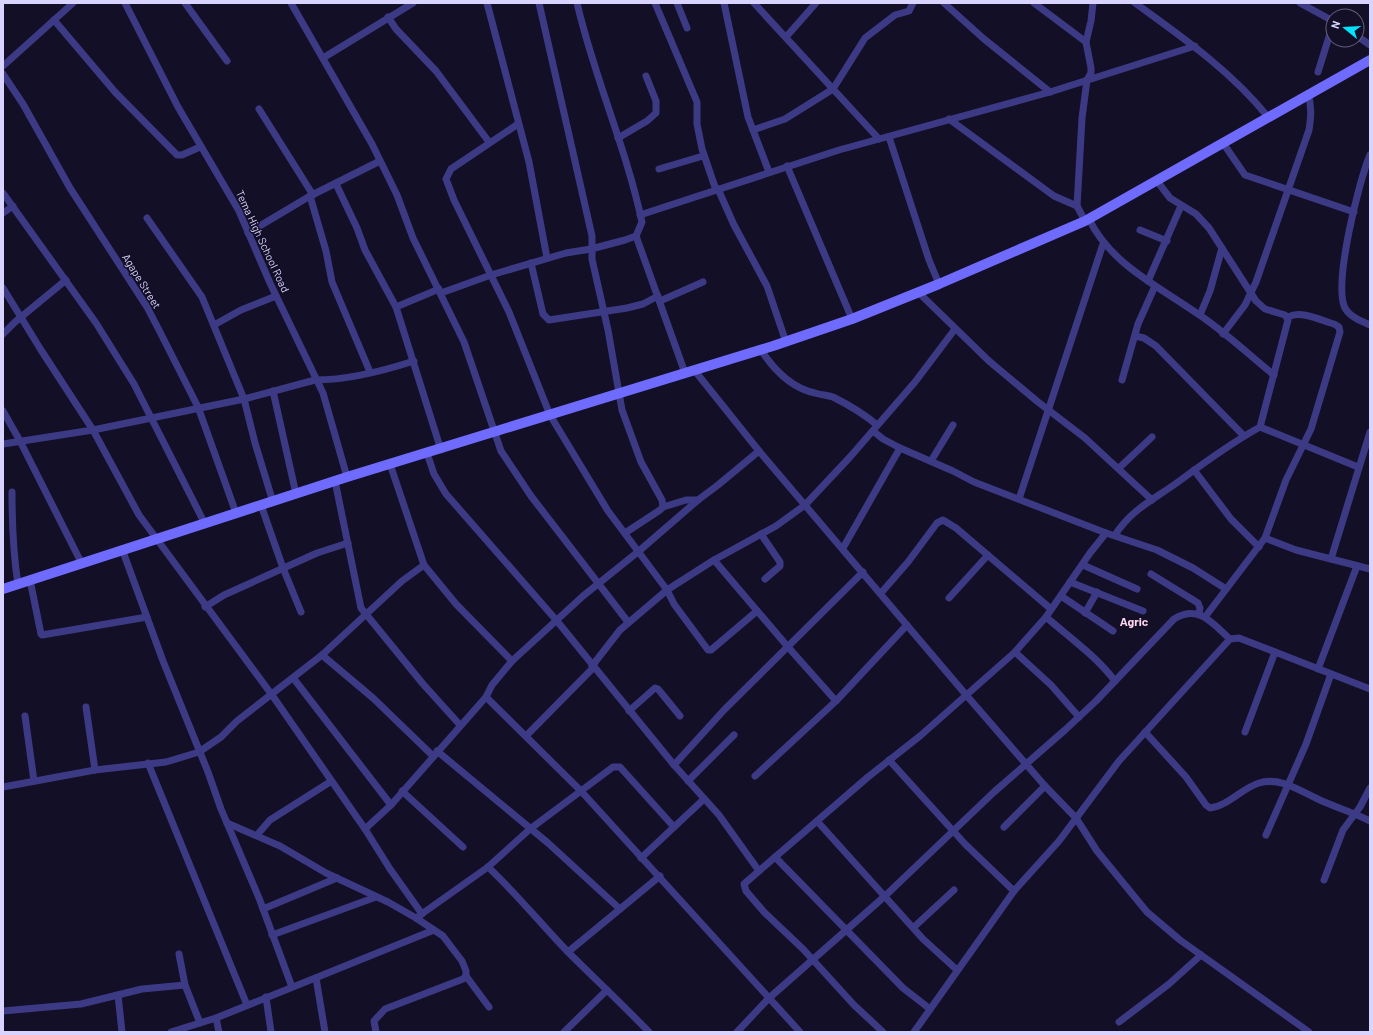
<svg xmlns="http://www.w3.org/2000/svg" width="1373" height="1035" font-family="Barlow,sans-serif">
<rect width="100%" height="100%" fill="#130f26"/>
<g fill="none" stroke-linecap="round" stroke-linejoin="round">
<g stroke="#3d3a85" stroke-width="7">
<path d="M125 3 178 107 239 211 270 283 323 393 347 477"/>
<path d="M185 3 227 61"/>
<path d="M291 3 372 144 397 195 413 238 464 342 501 451 531 496 628 622"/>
<path d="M487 3 529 162 547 258"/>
<path d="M539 3 592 236V259L608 330 622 410 641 462 662 500 663 507 660 510 625 533"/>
<path d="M655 3 697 102V124L702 149 716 190"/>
<path d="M677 3 687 28"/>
<path d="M724 3 748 117 769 172"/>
<path d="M754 3 879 139"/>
<path d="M944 3 984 39 1050 92"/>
<path d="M1034 3 1086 42"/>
<path d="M1135 3C1182 37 1231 71 1268 117"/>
<path d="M1300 3 1333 21"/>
<path d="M388 17 396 29 436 71 489 142"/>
<path d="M54 20 115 92 177 155H182L200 147"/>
<path d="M1357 36 1370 45"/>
<path d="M786 37 816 3"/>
<path d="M323 58 413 3"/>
<path d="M3 66 73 3"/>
<path d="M1318 72 1333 24"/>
<path d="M3 74 23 104 70 188 147 307 159 330 198 407 236 513"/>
<path d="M259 109 313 195"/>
<path d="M949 119 1054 196 1077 206"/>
<path d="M518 124 451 169 446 179 454 200 509 312 550 415 608 511 667 590 714 560 776 526 805 505 850 457 915 382 955 329"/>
<path d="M753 130 785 119 833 89 865 38 895 15 909 11 913 3"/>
<path d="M889 137 929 260 939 284"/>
<path d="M618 138 647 121 656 113V101L646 76"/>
<path d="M1223 143 1245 175 1354 212"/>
<path d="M1370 155C1359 180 1333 285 1345 308 1350 317 1361 321 1370 325"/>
<path d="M787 166 852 319"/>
<path d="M659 169 703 156"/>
<path d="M336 184 357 228 365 250 396 307 441 450"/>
<path d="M718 189 734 225 767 286 786 342"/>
<path d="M3 193 96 323 134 384 205 524"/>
<path d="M310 196 326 251 332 282 370 372"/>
<path d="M3 213 13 206"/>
<path d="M640 215 839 150 1050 92 1195 46"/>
<path d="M147 218 202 297 244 399 255 443 273 502"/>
<path d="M1089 219C1110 263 1156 285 1195 312 1223 330 1248 354 1274 375"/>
<path d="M1085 221 1077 206 1082 118 1087 80 1091 73V68L1086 42 1091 21 1093 3"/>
<path d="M1140 230 1167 241"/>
<path d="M248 233 310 196 380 161"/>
<path d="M636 236 685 373"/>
<path d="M531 263 543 314 549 320 627 308 643 304 658 296"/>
<path d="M1148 281 1181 206"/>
<path d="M3 288 41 350 93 430 139 515 272 695 365 829 390 869 422 914"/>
<path d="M918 292 989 361 1038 402 1085 438 1152 500"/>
<path d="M441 293 491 275 566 253 591 249 625 240 636 236 642 222C626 147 594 77 577 3"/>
<path d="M660 301 703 282"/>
<path d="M396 307 439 289"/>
<path d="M1200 315 1210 291 1222 248"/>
<path d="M214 325 241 310 276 296"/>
<path d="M3 334 15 322 66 280"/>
<path d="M1223 334 1245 305 1256 282 1309 130C1311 117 1312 107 1308 94"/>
<path d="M1135 336 1144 338 1156 346 1244 436"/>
<path d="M761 350C774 370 791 388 815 393 821 395 827 395 833 397 849 405 864 414 877 425"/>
<path d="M695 371 759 451 967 696 1045 786 1076 818 1097 851 1147 912 1180 940 1309 1032"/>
<path d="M1122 380 1138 324 1155 286"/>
<path d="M273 391 296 494"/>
<path d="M3 411 20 441 82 564"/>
<path d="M1260 427 1358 467"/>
<path d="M873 431 883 439 900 448 953 471 974 482 1106 533 1157 550 1193 568 1226 589"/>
<path d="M1370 432 1331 559 1370 569"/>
<path d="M3 444 93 430 244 399 315 380C348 380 383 371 414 361"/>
<path d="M427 453 434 474 446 494 557 621 674 765 719 815 759 871"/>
<path d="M931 461 953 425"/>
<path d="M390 464 424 565 456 604 512 661"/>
<path d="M1119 468 1152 437"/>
<path d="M1194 470 1231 519 1259 547"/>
<path d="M335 481 361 608 423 684 460 725"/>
<path d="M12 492C12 523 13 553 18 584"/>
<path d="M1019 499 1103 244"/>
<path d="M261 505 283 568 301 612"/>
<path d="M663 507 686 500H698"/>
<path d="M761 534 780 562V566L765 579"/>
<path d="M1115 535C1132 509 1153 500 1178 482 1205 462 1231 443 1260 427L1288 320 1285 315 1265 309 1256 301 1209 228 1196 214 1170 198 1157 181"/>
<path d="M1265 538 1296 550 1331 559"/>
<path d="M843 548 900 448"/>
<path d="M122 549 163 661 208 772 221 809 259 898 292 987"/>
<path d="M714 560 788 647 836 701"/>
<path d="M1083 565 1137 589"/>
<path d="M1151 574 1198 603 1200 608 1199 614"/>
<path d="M30 580 41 634 42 635 147 617"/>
<path d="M1070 582 1143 611"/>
<path d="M881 593 908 562 937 523 943 520 956 528 1051 609"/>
<path d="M1061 596 1113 631"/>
<path d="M949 598 988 555"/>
<path d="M205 607 224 595 317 553 348 543"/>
<path d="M1085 613 1097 592"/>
<path d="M1046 617C1069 637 1096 656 1115 681"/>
<path d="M1205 617 1265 538 1286 480 1311 429 1340 332 1339 327 1334 324C1320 320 1301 310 1288 317"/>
<path d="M1015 652 1051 685 1079 717"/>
<path d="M322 655 373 698 433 756"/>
<path d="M592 666 620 630 667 590 674 604 708 650H711L757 611"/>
<path d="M1318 669 1357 566"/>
<path d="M294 679 391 805"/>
<path d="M486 697 581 791 800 1032"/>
<path d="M86 707 95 770"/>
<path d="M629 711 655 688 658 689 680 716"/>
<path d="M25 716 34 781"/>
<path d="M1145 732 1186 777 1206 805 1210 808C1228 806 1242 788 1259 783 1281 776 1303 793 1322 801 1338 808 1354 813 1370 821"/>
<path d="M1245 732 1275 652"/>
<path d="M526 736 593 668"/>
<path d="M437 751 548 843 620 909"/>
<path d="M889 760 965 844 1014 891"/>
<path d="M148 763 247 1005"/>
<path d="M674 765 724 710 863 572"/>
<path d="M755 776 836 701 907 625"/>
<path d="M688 781 734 735"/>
<path d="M3 787 95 770 166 762 199 752 221 737 237 721 322 655 402 581 424 565"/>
<path d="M402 791 463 847"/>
<path d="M817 821 923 939 957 970"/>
<path d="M227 823 280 846 326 873 388 902 416 918 443 936 462 961 466 971V976L489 1007"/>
<path d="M1004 827 1045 786"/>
<path d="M365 829 391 805 486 697 492 685 512 661 583 596 639 551 698 500 718 485 759 451"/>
<path d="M257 835 270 820 330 782"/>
<path d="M1266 835 1306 744 1331 674"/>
<path d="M775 857 903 988 930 1009"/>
<path d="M641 858 704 799"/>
<path d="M488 867C516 893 540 923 567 951 594 978 622 1004 649 1032"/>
<path d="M1324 880 1343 830 1360 807 1370 788"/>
<path d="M263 909 337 878"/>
<path d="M416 918 488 867 530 829 613 767H620L674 827"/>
<path d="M914 927 954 890"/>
<path d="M272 935 376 897"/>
<path d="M568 952 660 876"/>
<path d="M179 954 185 985 200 1023"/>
<path d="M316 978 325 1032"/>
<path d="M118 995 122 1032"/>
<path d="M266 997 271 1032"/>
<path d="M3 1011 81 1004 142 989 185 985"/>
<path d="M216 1018 219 1032"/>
<path d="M1119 1022 1169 984 1201 955"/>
<path d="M171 1032 216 1018 434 930"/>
<path d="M376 1032 374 1021 385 1009 463 979 466 976"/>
<path d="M564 1032 607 990"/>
<path d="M737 1032 768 999 885 896 994 792 1065 730 1096 701 1174 619C1199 604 1212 623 1230 639"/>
<path d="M883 1032 854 1005 803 949 764 912 746 891 744 884 868 777 920 736 1015 652 1046 617 1090 553 1106 533"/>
<path d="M914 1032 1014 891 1059 841 1119 761 1230 639 1239 638 1370 689"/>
</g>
<path stroke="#6f6bff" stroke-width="10" d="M3 589 347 477 773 346 852 319 939 284 1085 221 1370 60"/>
</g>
<g text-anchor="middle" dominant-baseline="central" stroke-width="3" stroke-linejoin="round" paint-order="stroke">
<g font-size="11" fill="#d9d4ff" stroke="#130f26">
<text transform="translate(263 241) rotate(65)">Tema High School Road</text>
<text transform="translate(142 281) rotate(58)">Agape Street</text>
</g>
<g font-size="12" font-weight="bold" fill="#ffd6f0" stroke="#130f26">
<text x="1134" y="621">Agric</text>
</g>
</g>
<rect width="1373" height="1035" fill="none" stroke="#d9d4ff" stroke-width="8"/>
<g transform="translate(1345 28) rotate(288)"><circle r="19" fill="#130f26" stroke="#625e7d"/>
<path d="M0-3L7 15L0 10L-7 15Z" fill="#00e5ff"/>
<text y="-6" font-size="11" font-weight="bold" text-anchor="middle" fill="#d9d4ff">N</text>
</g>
</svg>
